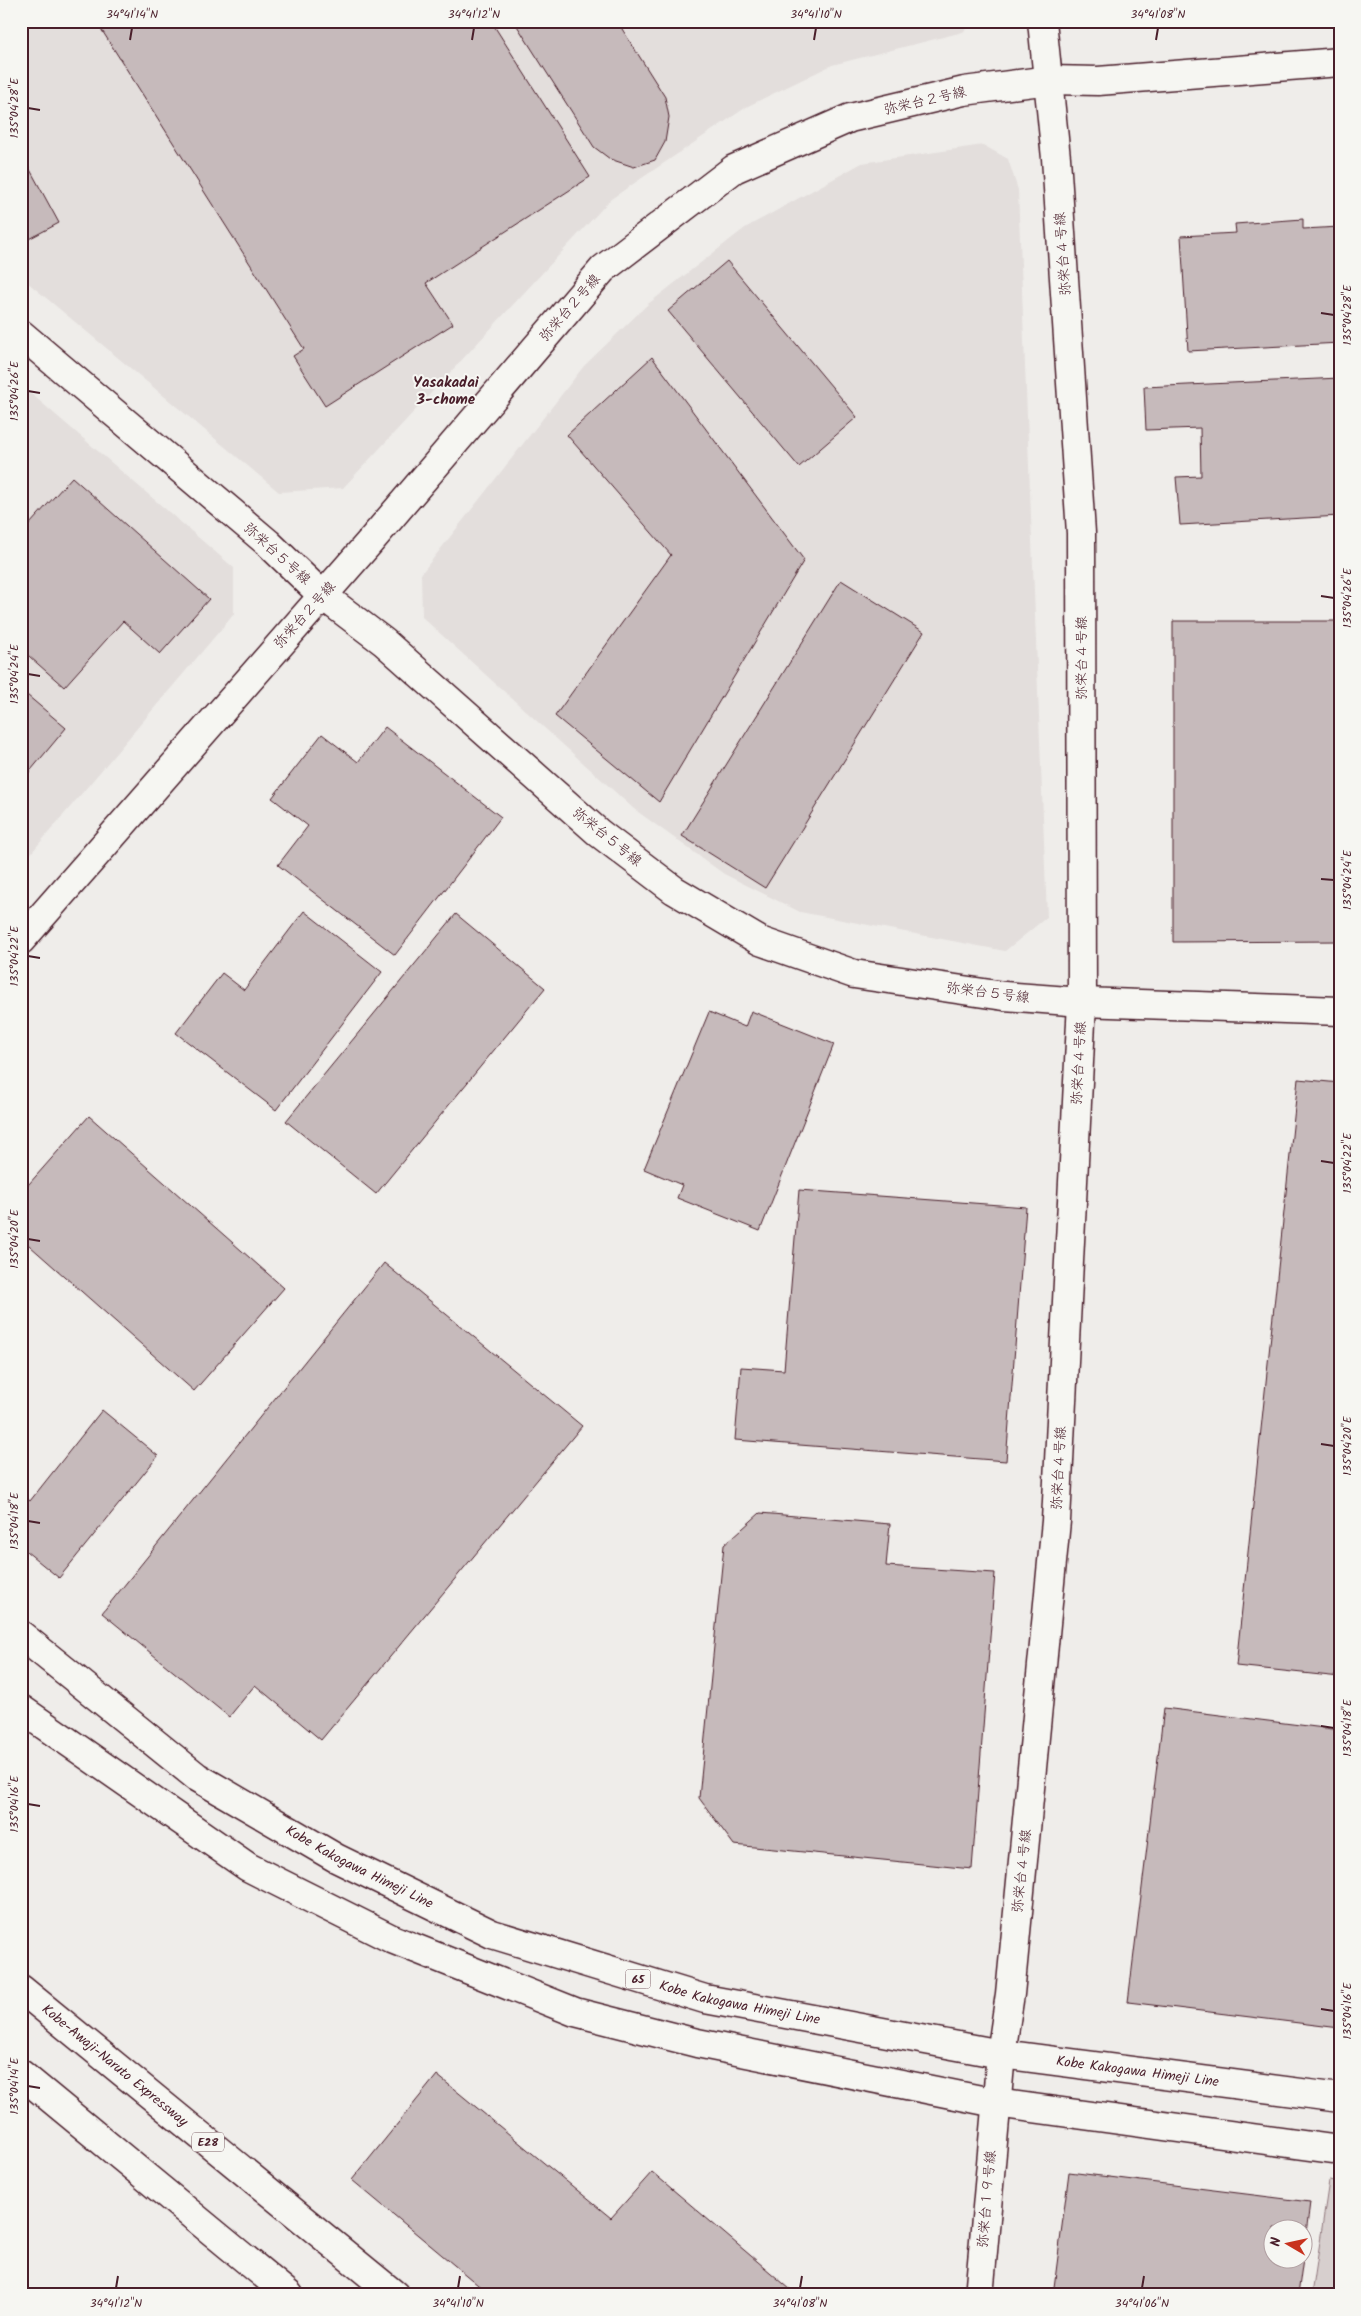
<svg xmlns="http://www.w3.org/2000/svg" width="1361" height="2316" font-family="Kalam,'Klee One',sans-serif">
<rect width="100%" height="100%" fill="#efedea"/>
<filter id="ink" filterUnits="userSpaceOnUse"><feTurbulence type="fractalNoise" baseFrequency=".02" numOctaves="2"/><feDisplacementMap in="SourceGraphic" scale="10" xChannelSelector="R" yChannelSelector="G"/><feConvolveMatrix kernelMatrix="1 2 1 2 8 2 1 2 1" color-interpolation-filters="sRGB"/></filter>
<g filter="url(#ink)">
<g fill="#e3dedc">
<path d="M21 21H973L963 32 832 65 748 106 611 199 343 488 279 492 21 277Z"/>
<path d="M983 145 1008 159 1018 190 1047 917 1005 951 800 912 724 874 634 809 422 617 421 574 584 366 648 304 745 228 862 163Z"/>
<path d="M21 385 234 568V614L21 865Z"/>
</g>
<path fill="#d7cfce" stroke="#90777c" d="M1329 2181 1340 2183V2295H1312Z"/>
<g fill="#c6babb" stroke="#4a1f2b">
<path d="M96 21H491L590 177 426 283 453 324 325 406 293 356 304 349Z"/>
<path d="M514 21H617L665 97 669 117 665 142 655 160 634 167 610 159 594 147Z"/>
<path d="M21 153 59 223 21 243Z"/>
<path d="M1303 219V229L1340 227V343L1188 351 1181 236 1236 233 1235 224Z"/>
<path d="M727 261 857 417 799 467 668 311Z"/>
<path d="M652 357 804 560 659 802 555 716 671 555 567 435Z"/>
<path d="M1340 378V516L1180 525 1176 477 1201 476 1200 428 1146 430 1144 387Z"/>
<path d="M72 477 209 599 160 654 123 621 64 687 21 649V534Z"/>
<path d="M841 580 924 632 765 888 682 836Z"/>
<path d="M1173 621H1340V941L1173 942Z"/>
<path d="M21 690 66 728 21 782Z"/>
<path d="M385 727 501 817 395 955 278 865 308 826 272 798 322 734 358 762Z"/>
<path d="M304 911 382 972 276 1110 176 1033 222 973 244 990Z"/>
<path d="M456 914 545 988 376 1194 286 1121Z"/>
<path d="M751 1011 834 1044 760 1231 677 1198 682 1185 644 1169 709 1012 745 1027Z"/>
<path d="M1298 1079 1340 1083V1677L1236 1666Z"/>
<path d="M89 1116 284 1288 194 1391 21 1238V1193Z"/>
<path d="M799 1190 1026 1207 1006 1461 735 1440 741 1367 784 1370Z"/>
<path d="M384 1263 582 1426 321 1740 255 1685 229 1717 102 1613Z"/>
<path d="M102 1410 158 1456 59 1578 21 1547V1494L30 1501Z"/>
<path d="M760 1513 890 1524 886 1566 995 1573 972 1869 734 1845 699 1798 724 1545Z"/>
<path d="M1164 1708 1340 1730V2028L1128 2002Z"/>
<path d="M437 2075 611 2218 652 2172 797 2295H490L352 2180Z"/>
<path d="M1069 2172 1310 2202 1304 2251V2228H1274V2258H1303L1298 2295H1053Z"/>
</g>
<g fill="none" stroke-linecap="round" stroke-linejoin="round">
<g stroke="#4a1f2b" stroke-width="31">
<g id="secondary">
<path d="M21 334 268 543 322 595 384 642 599 833 674 890 760 941 854 974 1004 996 1082 1002 1340 1011"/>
<path d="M21 940 369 543 603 269 734 169 850 118 964 91 1049 80 1098 81 1340 62"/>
<path d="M979 2295 1001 2054 1010 1994 1056 1521 1082 1002 1081 533 1056 158 1042 21"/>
</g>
</g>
<g stroke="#4a1f2b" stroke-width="31">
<g id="primary">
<path id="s1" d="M21 1635 197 1777 336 1858 492 1934 705 1999 1001 2054 1340 2098"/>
<path d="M21 1709 248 1867 392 1939 575 2012 697 2043 996 2103 1340 2150"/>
</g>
</g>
<g stroke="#4a1f2b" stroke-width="31">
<g id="highway">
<path id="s2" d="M21 1989 395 2295"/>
<path d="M21 2074 289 2295"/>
</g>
</g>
<use href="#secondary" stroke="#f6f6f2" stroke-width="28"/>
<use href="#primary" stroke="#f6f6f2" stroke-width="28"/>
<use href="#highway" stroke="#f6f6f2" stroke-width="28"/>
</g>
</g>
<path fill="none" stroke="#4a1f2b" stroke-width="2" d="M130 40 132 28M472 40 474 28M814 40 816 28M1156 40 1158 28M28 108 40 110M1321 313 1334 315M28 391 40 393M1321 596 1334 598M28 674 40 676M1321 879 1334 880M28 956 40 958M1321 1161 1334 1163M28 1239 40 1241M1321 1444 1334 1446M28 1521 40 1523M1321 1726 1334 1728M28 1804 40 1806M1321 2009 1334 2011M28 2086 40 2088M116 2288 118 2276M458 2288 460 2276M800 2288 802 2276M1142 2288 1144 2276"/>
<g text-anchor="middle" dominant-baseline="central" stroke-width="4" stroke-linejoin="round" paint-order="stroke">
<g fill="#f6f6f2" stroke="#7e6067" stroke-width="1">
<rect x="625.5" y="1969.5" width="25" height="19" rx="4"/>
<rect x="192" y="2132.5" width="32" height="19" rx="4"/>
</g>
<g font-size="12" font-weight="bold" fill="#4a1f2b">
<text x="638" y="1979">65</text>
<text x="208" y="2142">E28</text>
</g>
<g font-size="14" fill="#4a1f2b" stroke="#f6f6f2">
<text transform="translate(925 101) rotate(-13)">弥栄台２号線</text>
<text transform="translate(1063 254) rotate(-94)">弥栄台４号線</text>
<text transform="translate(570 308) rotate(-49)">弥栄台２号線</text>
<text transform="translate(277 554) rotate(42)">弥栄台５号線</text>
<text transform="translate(305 615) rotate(-48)">弥栄台２号線</text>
<text transform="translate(1082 658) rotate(-90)">弥栄台４号線</text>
<text transform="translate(607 837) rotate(39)">弥栄台５号線</text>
<text transform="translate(988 993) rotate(7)">弥栄台５号線</text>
<text transform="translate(1079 1063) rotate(-87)">弥栄台４号線</text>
<text transform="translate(1059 1468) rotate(-87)">弥栄台４号線</text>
<text stroke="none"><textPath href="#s1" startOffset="412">Kobe Kakogawa Himeji Line</textPath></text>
<text transform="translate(1022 1871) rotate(-84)">弥栄台４号線</text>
<text stroke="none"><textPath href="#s1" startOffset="818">Kobe Kakogawa Himeji Line</textPath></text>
<text stroke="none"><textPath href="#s2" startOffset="121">Kobe-Awaji-Naruto Expressway</textPath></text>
<text stroke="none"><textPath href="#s1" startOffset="1222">Kobe Kakogawa Himeji Line</textPath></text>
<text transform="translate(987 2199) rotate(-85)">弥栄台１９号線</text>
</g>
<g font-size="15" font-weight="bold" fill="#4a1f2b" stroke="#f6f6f2">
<text x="446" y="383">Yasakadai<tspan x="446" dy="17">3-chome</tspan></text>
</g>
</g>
<rect width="1361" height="2316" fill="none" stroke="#f6f6f2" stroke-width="55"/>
<g transform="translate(1288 2244) rotate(279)"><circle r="24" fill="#f6f6f2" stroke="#b1a0a2"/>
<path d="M0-4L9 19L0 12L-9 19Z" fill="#c8321e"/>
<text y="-8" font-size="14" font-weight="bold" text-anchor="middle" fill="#4a1f2b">N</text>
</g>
<rect x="28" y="28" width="1306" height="2260" fill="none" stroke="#4a1f2b" stroke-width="2"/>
<g font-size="12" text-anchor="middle" fill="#4a1f2b">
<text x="132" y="18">34°41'14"N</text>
<text x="474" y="18">34°41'12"N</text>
<text x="816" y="18">34°41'10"N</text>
<text x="1158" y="18">34°41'08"N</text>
<text transform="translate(14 108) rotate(-90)" y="4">135°04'28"E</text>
<text transform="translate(1347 315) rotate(-90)" y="4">135°04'28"E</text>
<text transform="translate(14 391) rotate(-90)" y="4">135°04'26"E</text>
<text transform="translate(1347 598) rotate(-90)" y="4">135°04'26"E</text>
<text transform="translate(14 674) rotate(-90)" y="4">135°04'24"E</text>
<text transform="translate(1347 880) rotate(-90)" y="4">135°04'24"E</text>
<text transform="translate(14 956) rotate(-90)" y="4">135°04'22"E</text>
<text transform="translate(1347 1163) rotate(-90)" y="4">135°04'22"E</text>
<text transform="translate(14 1239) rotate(-90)" y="4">135°04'20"E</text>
<text transform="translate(1347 1446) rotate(-90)" y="4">135°04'20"E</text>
<text transform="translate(14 1521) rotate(-90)" y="4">135°04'18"E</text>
<text transform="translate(1347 1728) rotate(-90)" y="4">135°04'18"E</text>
<text transform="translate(14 1804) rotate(-90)" y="4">135°04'16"E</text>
<text transform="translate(1347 2011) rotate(-90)" y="4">135°04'16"E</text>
<text transform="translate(14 2086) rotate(-90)" y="4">135°04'14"E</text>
<text x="116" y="2307">34°41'12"N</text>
<text x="458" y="2307">34°41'10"N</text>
<text x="800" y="2307">34°41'08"N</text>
<text x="1142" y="2307">34°41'06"N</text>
</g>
</svg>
